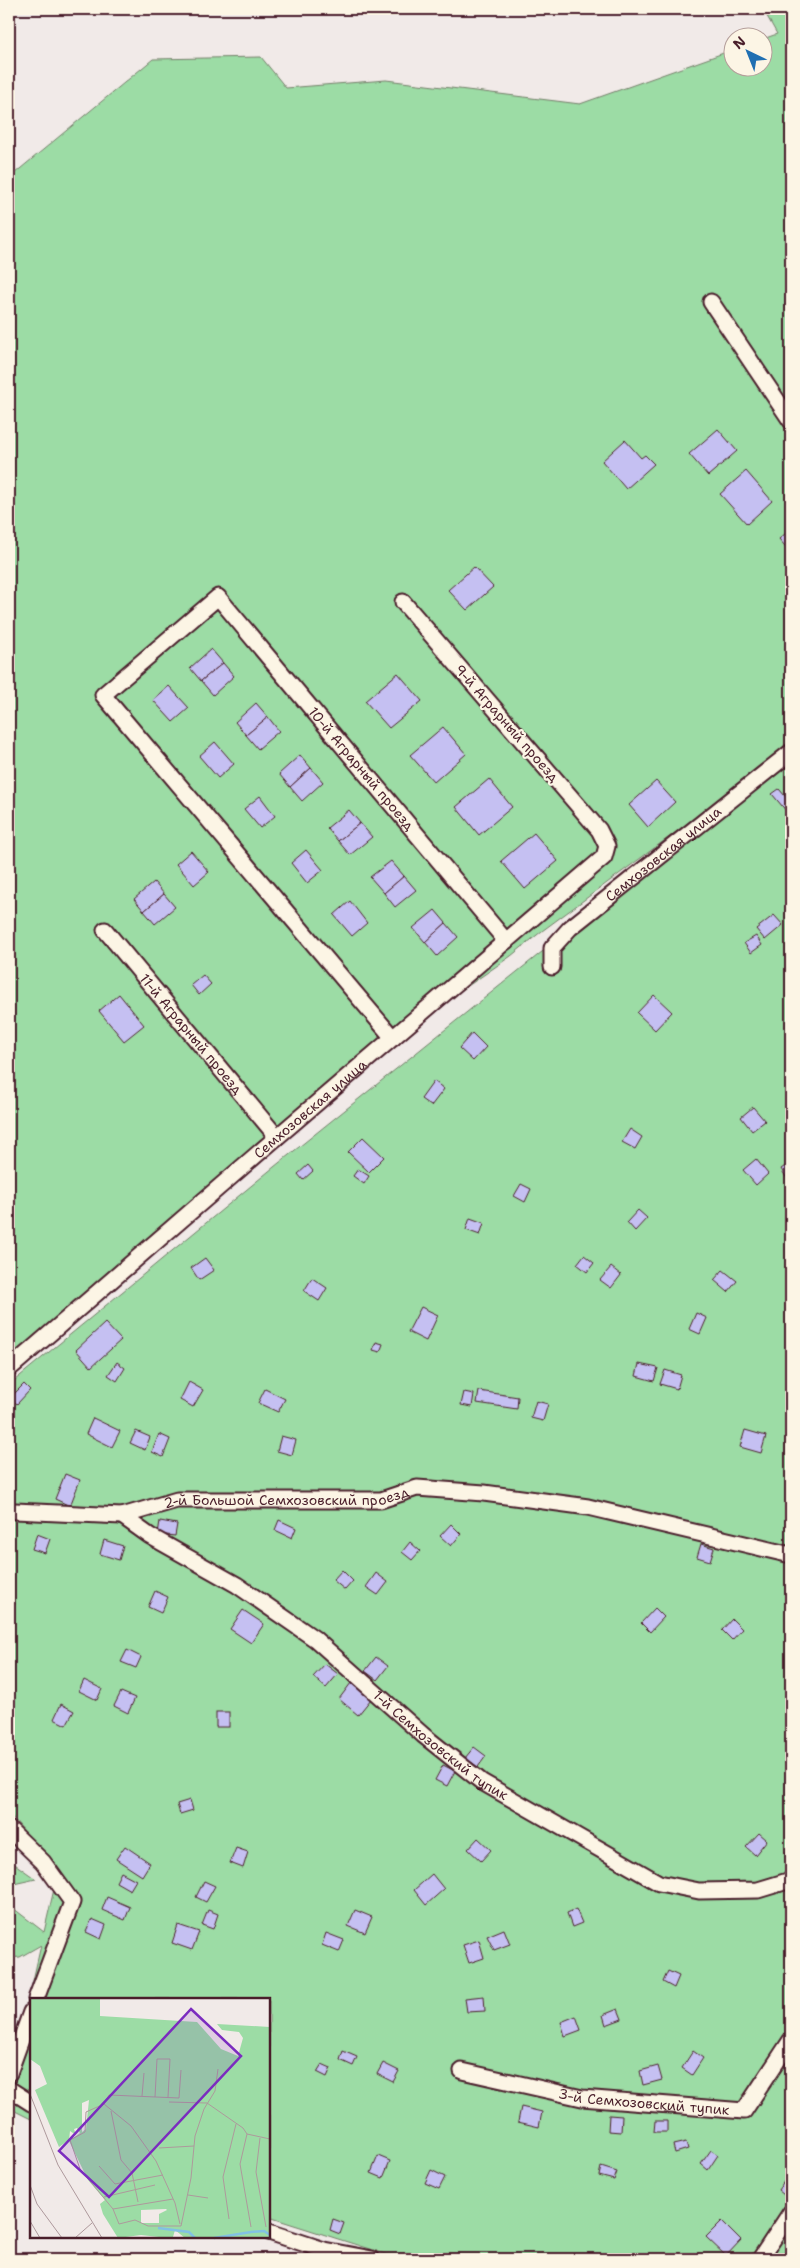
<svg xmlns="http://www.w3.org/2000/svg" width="800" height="2268" font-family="'Shantell Sans',sans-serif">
<rect width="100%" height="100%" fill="#f1eae8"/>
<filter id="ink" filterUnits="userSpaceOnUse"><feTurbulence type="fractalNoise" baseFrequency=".02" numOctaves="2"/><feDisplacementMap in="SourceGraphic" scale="10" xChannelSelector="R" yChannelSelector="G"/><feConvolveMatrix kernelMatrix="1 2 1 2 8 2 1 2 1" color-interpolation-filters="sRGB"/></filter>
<g filter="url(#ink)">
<g fill="#9cdca5" stroke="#737e68">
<path d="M763 9H791V747L542 931 511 956 393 1038 9 1369V178L153 59 261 57 286 88 386 80 580 104 732 50V68H762L763 39 777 34Z"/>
<path d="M791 752V2259H401L269 2217V1999H31V2119L9 2108V2087L41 1945 20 1957 9 1958V1905L44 1932 58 1872 9 1813V1385L274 1167Z"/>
<path d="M9 1860 36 1879 9 1885Z"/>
</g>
<g fill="#c5c0f2" stroke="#4a1f2b">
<path d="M718 429 737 451 708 476 689 454Z"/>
<path d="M625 440 641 458 645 455 654 464 626 489 602 461Z"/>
<path d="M746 471 772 501 747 524 720 494Z"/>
<path d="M791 529V553L779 539Z"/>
<path d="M474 567 493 587 467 610 448 590Z"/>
<path d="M211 649 223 663 201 681 190 668Z"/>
<path d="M223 663 234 676 213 695 201 681Z"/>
<path d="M398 673 422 701 389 728 365 701Z"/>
<path d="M169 686 189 708 173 722 153 700Z"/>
<path d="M256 703 268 717 246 735 235 722Z"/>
<path d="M268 717 279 731 258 749 246 735Z"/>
<path d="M443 727 466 754 434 782 410 755Z"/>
<path d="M215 742 234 764 218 778 199 756Z"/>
<path d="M300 755 311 768 290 787 279 774Z"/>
<path d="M311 768 323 782 302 801 290 787Z"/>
<path d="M489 779 512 807 479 835 456 807Z"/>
<path d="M656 781 675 802 648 827 629 805Z"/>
<path d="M779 789 791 803V811L788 813 772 794Z"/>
<path d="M260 796 275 816 260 828 244 809Z"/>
<path d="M349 810 360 823 338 841 327 828Z"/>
<path d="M360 823 372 837 350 855 338 841Z"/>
<path d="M534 833 558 861 525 889 501 861Z"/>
<path d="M306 850 323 870 307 883 291 863Z"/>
<path d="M191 851 209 872 194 885 176 864Z"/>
<path d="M391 861 404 876 384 893 370 877Z"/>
<path d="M404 876 416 890 395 907 384 893Z"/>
<path d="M154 882 164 894 144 911 134 899Z"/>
<path d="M164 894 175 907 155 924 144 911Z"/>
<path d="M350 901 367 923 352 936 334 915Z"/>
<path d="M435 910 446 923 425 942 413 928Z"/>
<path d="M774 915 783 925 765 940 756 929Z"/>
<path d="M446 923 458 937 437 956 425 942Z"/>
<path d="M756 936 762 945 751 953 744 943Z"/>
<path d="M203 975 211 984 199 995 191 985Z"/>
<path d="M119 994 144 1025 124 1041 99 1011Z"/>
<path d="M654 995 672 1012 655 1030 637 1013Z"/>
<path d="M472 1033 486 1047 473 1061 459 1048Z"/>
<path d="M434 1081 444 1089 431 1106 421 1099Z"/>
<path d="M753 1107 765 1121 752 1131 741 1117Z"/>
<path d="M630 1129 642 1137 635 1149 622 1142Z"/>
<path d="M363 1137 384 1157 369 1172 348 1152Z"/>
<path d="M756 1159 768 1174 756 1185 743 1170Z"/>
<path d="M791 1162V1185L781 1169Z"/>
<path d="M308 1165 313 1171 303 1180 298 1174Z"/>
<path d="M358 1169 369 1176 364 1184 353 1176Z"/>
<path d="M521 1184 531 1189 525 1202 514 1196Z"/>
<path d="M638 1210 647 1218 635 1231 627 1222Z"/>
<path d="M470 1218 484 1223 480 1235 466 1230Z"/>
<path d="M584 1255 594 1263 587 1272 577 1264Z"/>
<path d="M205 1258 214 1270 199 1280 191 1268Z"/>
<path d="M611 1267 621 1275 611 1288 600 1280Z"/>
<path d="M723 1270 737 1281 728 1292 714 1280Z"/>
<path d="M312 1278 327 1288 319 1301 304 1291Z"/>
<path d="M421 1307 438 1315 426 1341 408 1332Z"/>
<path d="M696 1313 707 1318 700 1334 689 1329Z"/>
<path d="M105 1323 121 1340 91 1367 76 1350Z"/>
<path d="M376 1342 383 1344 380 1352 373 1350Z"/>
<path d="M117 1362 125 1368 117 1381 108 1375Z"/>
<path d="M639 1364 658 1368 654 1381 636 1376Z"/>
<path d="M665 1370 681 1375 677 1389 660 1384Z"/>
<path d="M189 1382 203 1390 193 1407 180 1400Z"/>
<path d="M24 1384 30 1390 17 1404 10 1398Z"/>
<path d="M265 1389 285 1399 278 1412 258 1403Z"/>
<path d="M479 1391 518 1397 517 1409 477 1403Z"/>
<path d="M464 1392 474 1394 472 1407 461 1405Z"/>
<path d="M536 1401 548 1404 543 1421 531 1418Z"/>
<path d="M93 1418 120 1431 112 1447 86 1434Z"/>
<path d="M745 1430 766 1436 761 1453 740 1447Z"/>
<path d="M136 1431 150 1437 145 1450 130 1443Z"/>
<path d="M159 1434 170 1439 163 1457 152 1452Z"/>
<path d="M281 1436 296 1440 292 1455 277 1451Z"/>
<path d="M65 1474 80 1480 70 1506 55 1499Z"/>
<path d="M279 1520 296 1528 292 1538 275 1530Z"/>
<path d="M160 1521 177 1524 175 1536 158 1534Z"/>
<path d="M451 1524 461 1534 451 1546 440 1536Z"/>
<path d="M37 1534 50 1539 45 1553 32 1549Z"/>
<path d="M104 1540 123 1546 119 1560 100 1554Z"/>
<path d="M410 1542 420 1551 412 1560 402 1552Z"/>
<path d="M701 1544 714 1548 710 1561 697 1557Z"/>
<path d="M342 1570 353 1581 345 1590 333 1580Z"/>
<path d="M376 1573 388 1582 378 1595 366 1587Z"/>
<path d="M155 1591 168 1597 161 1613 148 1607Z"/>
<path d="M9 1601 15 1603 9 1617Z"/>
<path d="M655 1608 664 1617 650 1632 641 1623Z"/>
<path d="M243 1610 264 1624 251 1643 230 1629Z"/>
<path d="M732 1619 742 1629 732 1640 722 1630Z"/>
<path d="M127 1650 141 1657 136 1668 121 1662Z"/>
<path d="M376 1657 388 1666 377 1680 365 1671Z"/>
<path d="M325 1664 338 1674 326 1688 313 1677Z"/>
<path d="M84 1680 102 1689 97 1700 79 1691Z"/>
<path d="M351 1683 371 1699 358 1715 339 1699Z"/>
<path d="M121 1692 135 1698 128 1713 114 1706Z"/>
<path d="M61 1704 74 1711 66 1725 54 1719Z"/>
<rect x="216" y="1712" width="13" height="15"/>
<path d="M474 1747 486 1756 478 1767 465 1758Z"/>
<path d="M443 1765 455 1771 447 1786 435 1780Z"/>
<path d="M190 1800 193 1810 180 1814 177 1804Z"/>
<path d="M759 1833 767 1840 755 1855 746 1847Z"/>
<path d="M478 1838 491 1850 481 1861 468 1849Z"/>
<path d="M791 1845V1858L785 1853Z"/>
<path d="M125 1846 150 1863 142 1876 116 1859Z"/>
<path d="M236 1848 248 1852 243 1868 230 1863Z"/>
<path d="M121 1872 136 1880 130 1890 116 1882Z"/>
<path d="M432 1874 444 1889 426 1905 414 1890Z"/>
<path d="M204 1881 215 1886 206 1902 196 1897Z"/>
<path d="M107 1897 130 1907 125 1920 102 1910Z"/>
<path d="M576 1909 582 1923 572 1927 567 1913Z"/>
<path d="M208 1910 218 1914 213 1929 202 1925Z"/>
<path d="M355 1910 372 1917 365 1933 348 1926Z"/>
<path d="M92 1919 106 1925 101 1939 86 1932Z"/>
<path d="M178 1925 199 1932 192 1950 172 1943Z"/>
<path d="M504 1929 510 1944 494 1950 487 1936Z"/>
<path d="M326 1933 344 1940 339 1952 322 1945Z"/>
<path d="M479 1940 484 1958 469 1963 463 1945Z"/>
<path d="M668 1971 679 1976 674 1988 663 1982Z"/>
<path d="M484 1996 485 2011 467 2012 465 1998Z"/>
<path d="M618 2009 622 2019 606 2025 603 2015Z"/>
<path d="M576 2016 581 2030 565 2036 561 2022Z"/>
<path d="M343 2051 357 2057 353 2066 340 2060Z"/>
<path d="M693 2051 703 2058 692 2075 682 2068Z"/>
<path d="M383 2063 399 2071 393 2082 377 2074Z"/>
<path d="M322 2064 331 2068 327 2077 317 2072Z"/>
<path d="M658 2066 662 2080 643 2085 640 2071Z"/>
<path d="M521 2107 542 2112 539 2127 518 2122Z"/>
<path d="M609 2115 622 2116 621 2132 608 2131Z"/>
<path d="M655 2121H667V2132H654Z"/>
<path d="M686 2142 688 2149 675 2153 673 2145Z"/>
<path d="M711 2150 718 2155 708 2170 701 2164Z"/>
<path d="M378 2156 390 2161 383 2178 371 2173Z"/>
<path d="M601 2167 617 2172 614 2180 599 2176Z"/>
<path d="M431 2170 445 2177 439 2189 425 2183Z"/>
<path d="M785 2180 791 2185V2195L789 2199 778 2190Z"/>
<path d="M333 2219 344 2223 340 2234 330 2230Z"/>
<path d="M722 2221 741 2240 726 2256 706 2237Z"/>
</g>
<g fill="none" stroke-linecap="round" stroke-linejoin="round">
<g stroke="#4a1f2b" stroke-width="19">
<g id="minor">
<path d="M711 302 791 421"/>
<path id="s1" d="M105 930 277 1137"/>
<path id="s2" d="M552 967V948L570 928 791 752"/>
<path id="s3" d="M393 1038 103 695 218 597 506 941"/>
<path id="s4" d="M9 1369 277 1137 604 857 607 846 599 830 403 602"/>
<path id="s5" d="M15 1511 122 1516 177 1500H381L417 1488 484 1493 588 1507 791 1555"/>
<path id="s6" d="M122 1516 150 1536 237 1585 315 1639 423 1735 482 1782 659 1883 699 1891 758 1890 791 1880"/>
<path d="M9 1829 43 1862 72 1902 36 1999"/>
<path id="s7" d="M462 2071 582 2098 744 2111 791 2040"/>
<path d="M9 2073 31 2012"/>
<path d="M9 2089 31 2103"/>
<path d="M269 2232 324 2250 372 2259"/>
<path d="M760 2259 791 2212"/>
</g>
</g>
<use href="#minor" stroke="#fcf5e5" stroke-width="15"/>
</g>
</g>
<g text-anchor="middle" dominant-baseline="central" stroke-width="4.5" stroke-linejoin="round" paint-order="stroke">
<g font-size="14" fill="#4a1f2b" stroke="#fcf5e5">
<text transform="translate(507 723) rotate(49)">9-й Аграрный проезд</text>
<text stroke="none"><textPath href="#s3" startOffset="824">10-й Аграрный проезд</textPath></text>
<text stroke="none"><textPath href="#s2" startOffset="165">Семхозовская улица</textPath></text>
<text stroke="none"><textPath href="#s1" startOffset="135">11-й Аграрный проезд</textPath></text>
<text stroke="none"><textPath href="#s4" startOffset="398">Семхозовская улица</textPath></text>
<text stroke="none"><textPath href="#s5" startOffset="274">2-й Большой Семхозовский проезд</textPath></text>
<text stroke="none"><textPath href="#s6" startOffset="394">1-й Семхозовский тупик</textPath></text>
<text stroke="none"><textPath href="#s7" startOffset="185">3-й Семхозовский тупик</textPath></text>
</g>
</g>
<g transform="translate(30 1998)">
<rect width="240" height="240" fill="#f1eae8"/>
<path d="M0 0H70V18L167 24 191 51 208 58 213 40 209 34 192 32 187 26 240 29V240H155L145 232 143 239 138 240 111 237 88 240 73 216 70 206 75 202 58 182 39 143 50 135 47 130 44 131 46 137 40 133 39 142 29 149 5 92 17 86 10 68 0 61ZM59 102 56 131 52 134V105ZM111 212 136 211 137 212 129 216V225H111Z" fill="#9cdca5" fill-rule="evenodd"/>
<path fill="none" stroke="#82c1e2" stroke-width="2.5" d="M128 230 159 234 165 240M184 240 221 234 234 233 240 237"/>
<path fill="none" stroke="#ae999c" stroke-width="1" d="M0 96 28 167 72 240M112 98 114 75M125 99 127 61H140L138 99M139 104 177 105 213 130 217 136 240 141M74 106 56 114 55 134 40 142 50 171 83 211 89 226 105 222 118 228H151M74 106 101 128 126 163 145 205 150 226M74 106 79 97 149 100 151 72M81 113 91 162 102 175 108 204M217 136 210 166 221 229M230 140 226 174 236 229M129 150 164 148M69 168 85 186 133 177M0 187 7 206 32 240M158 197 178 200M74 199 125 187M83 211 143 201M199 221 193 179 206 126M0 223 10 240M151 228 161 180 165 138 174 111 185 93 188 71M45 240 62 225"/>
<path fill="#7b2cbf" fill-opacity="0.15" stroke="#7b2cbf" stroke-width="2.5" d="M161 11 211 58 79 199 29 153Z"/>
<rect width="240" height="240" fill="none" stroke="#4a1f2b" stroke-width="2.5"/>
</g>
<rect width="800" height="2268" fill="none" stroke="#fcf5e5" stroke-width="30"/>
<rect x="15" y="15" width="770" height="2238" fill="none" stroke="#4a1f2b" stroke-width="2" filter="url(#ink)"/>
<g transform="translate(748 52) rotate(317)"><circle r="24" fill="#fcf5e5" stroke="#b59f9b"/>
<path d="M0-4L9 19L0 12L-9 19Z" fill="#1f6fb2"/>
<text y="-8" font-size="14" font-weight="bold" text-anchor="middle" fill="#4a1f2b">N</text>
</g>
</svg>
